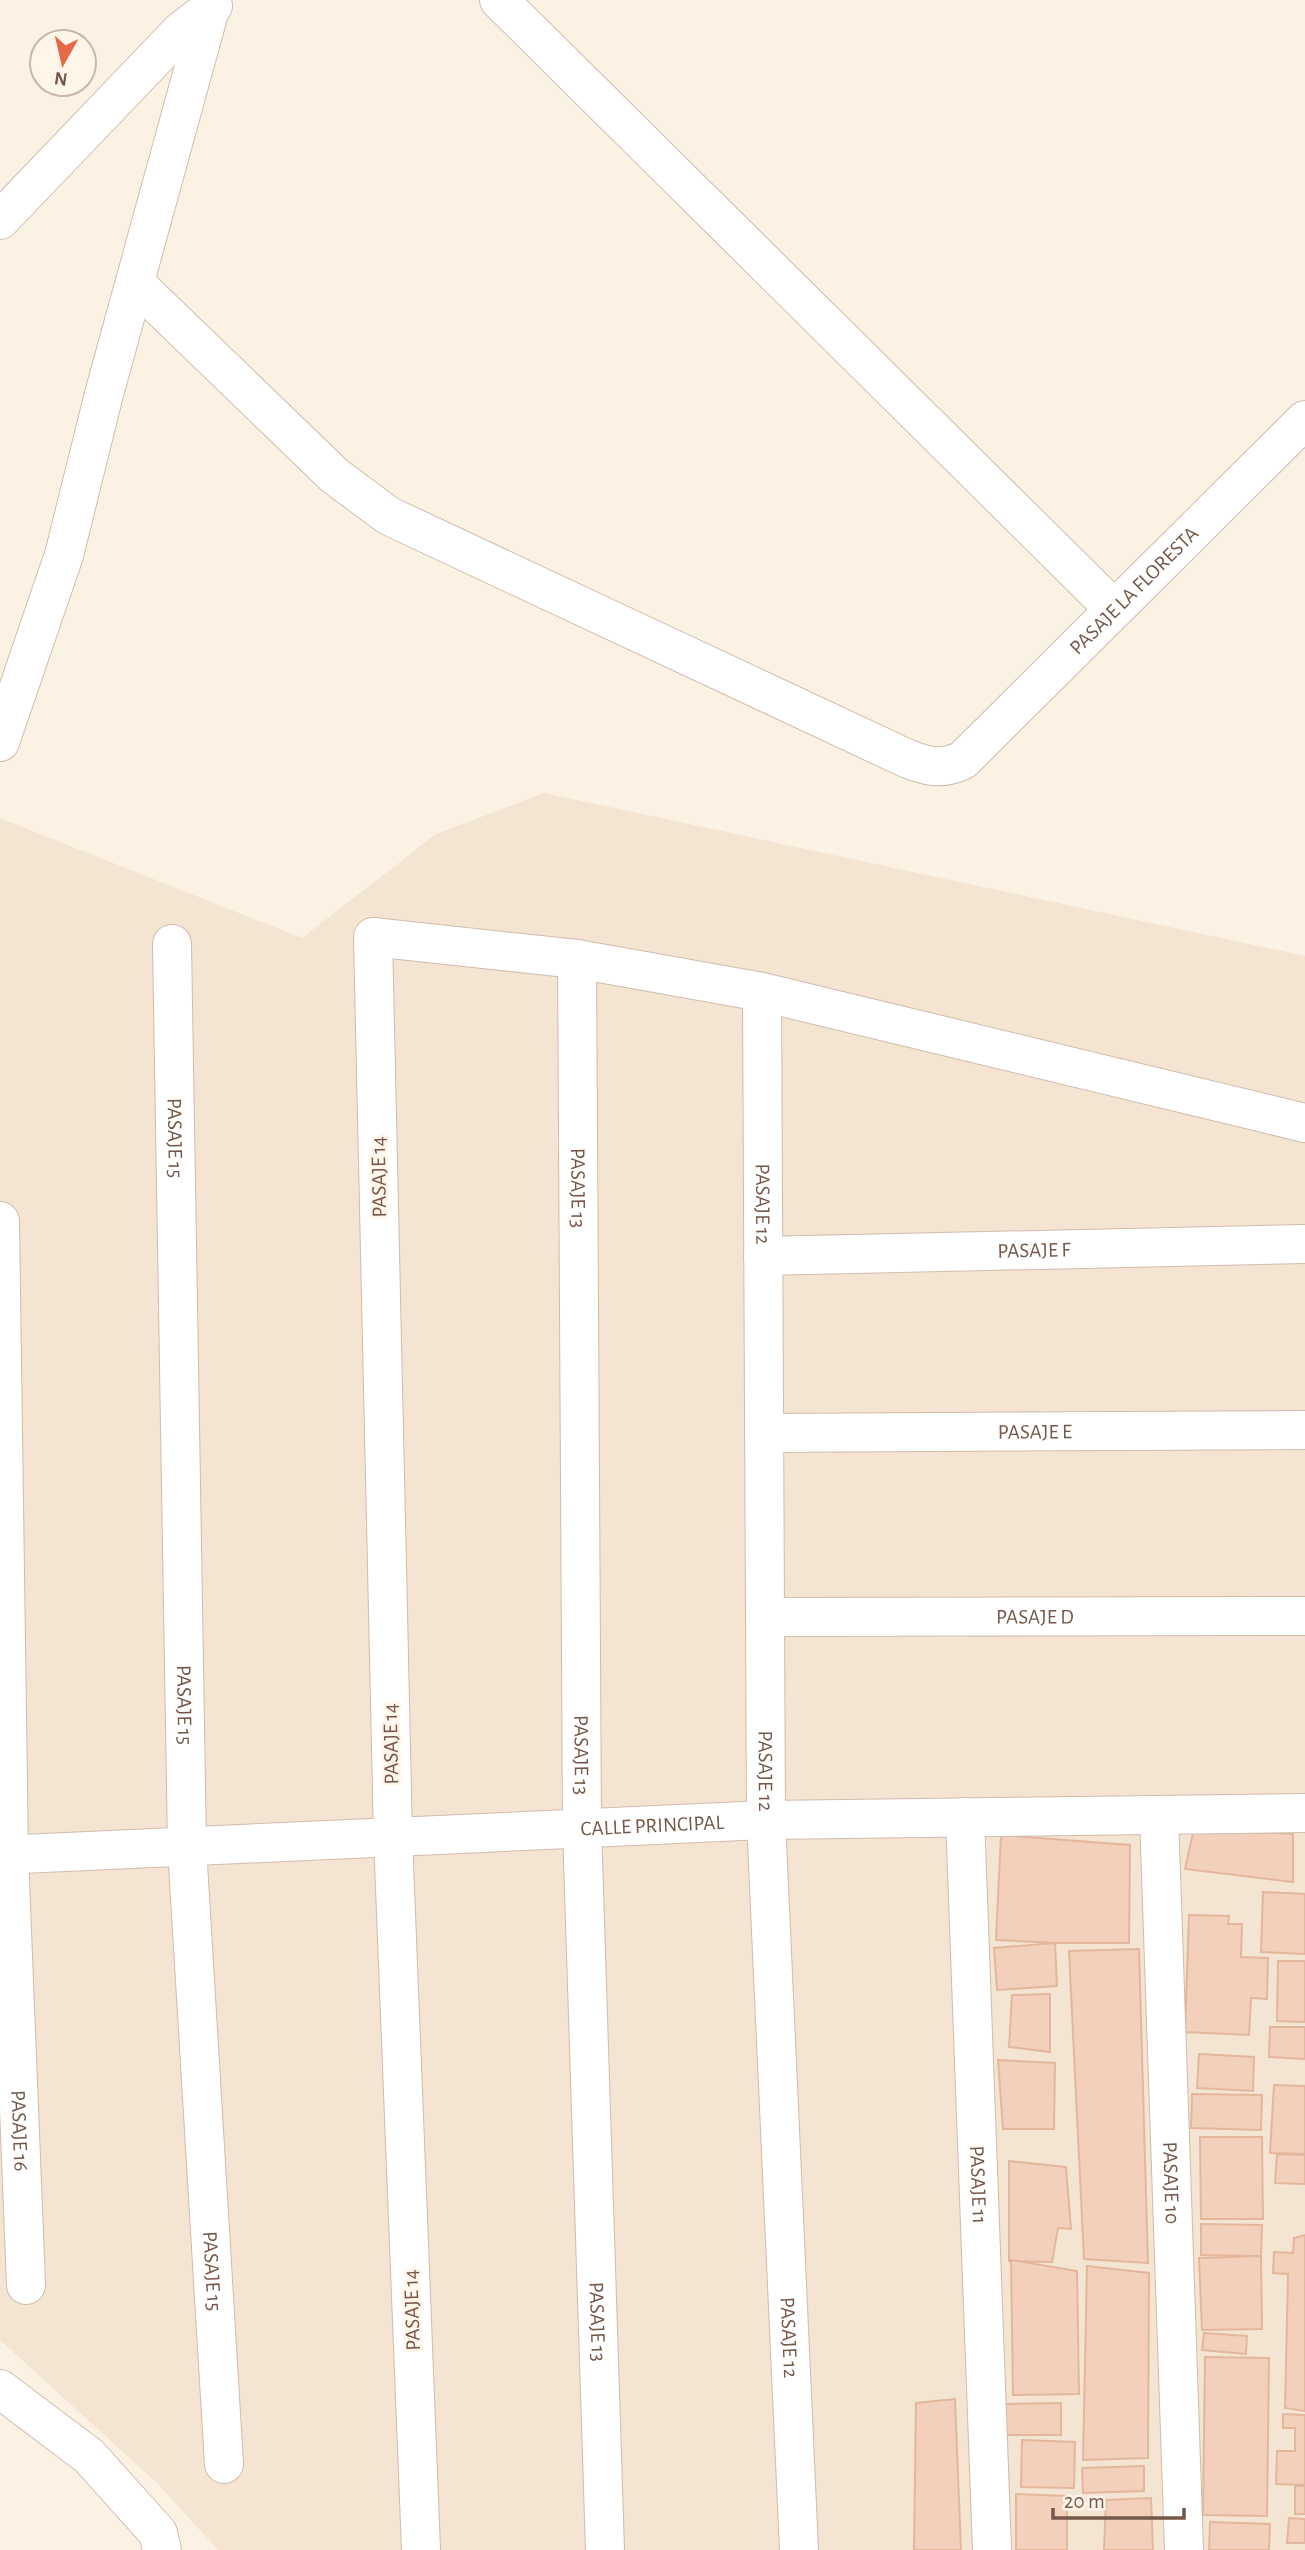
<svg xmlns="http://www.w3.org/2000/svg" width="1305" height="2550" font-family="'Alegreya Sans',sans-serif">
<rect width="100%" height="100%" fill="#fcf2e4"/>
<path fill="#f4e4d2" d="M544 793 1305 956V2550H218L158 2484 0 2340V818L302 938 436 834Z"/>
<g fill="#f2d0bc" stroke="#e4b69c" stroke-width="2">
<path d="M1194 1828 1293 1834V1882L1185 1869Z"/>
<path d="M1001 1835 1130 1845 1129 1943H1055L996 1940Z"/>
<path d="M1263 1892 1305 1894V1954L1261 1952Z"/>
<path d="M1189 1915 1229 1916 1228 1924H1242L1241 1957 1268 1958 1267 1999 1251 1998 1249 2035 1185 2032Z"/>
<path d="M1055 1943 1057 1986 997 1990 994 1948Z"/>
<path d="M1139 1949 1148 2263 1084 2259 1069 1951Z"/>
<path d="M1278 1961H1305V2022L1277 2021Z"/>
<path d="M1050 1994V2052L1009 2047 1012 1995Z"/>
<path d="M1270 2027H1305V2059L1269 2057Z"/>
<path d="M1199 2054 1254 2057 1253 2091 1197 2088Z"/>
<path d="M998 2060 1055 2063 1054 2129H1003Z"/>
<path d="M1274 2085 1305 2086V2154L1270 2153Z"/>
<path d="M1192 2094 1262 2095 1261 2130 1191 2128Z"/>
<path d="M1200 2137H1262L1263 2219H1201Z"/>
<path d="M1277 2154 1305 2155V2184L1275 2183Z"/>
<path d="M1009 2161 1066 2167 1071 2229 1058 2228 1052 2262 1009 2261Z"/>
<path d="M1201 2224 1262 2225 1261 2256 1201 2255Z"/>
<path d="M1305 2235V2411L1285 2408 1288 2274 1273 2273 1274 2252 1293 2253 1294 2238Z"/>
<path d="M1261 2256 1262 2329 1202 2330 1199 2258Z"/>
<path d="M1011 2260 1077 2271 1079 2394 1013 2395Z"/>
<path d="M1087 2266 1149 2273 1148 2458 1083 2460Z"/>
<path d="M1204 2333 1247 2336 1246 2354 1202 2350Z"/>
<path d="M1205 2357 1269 2358 1267 2516 1203 2515Z"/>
<path d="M955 2399 961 2550H914L916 2403Z"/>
<path d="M1061 2403V2435H1006L1005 2404Z"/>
<path d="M1283 2414 1305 2415V2485L1276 2484 1277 2451H1295V2428H1283Z"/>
<path d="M1022 2440 1075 2442 1074 2488 1021 2487Z"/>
<path d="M1144 2466V2491L1083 2493 1082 2468Z"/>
<rect x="1295" y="2486" width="10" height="28"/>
<path d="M1016 2494 1067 2496V2550H1016Z"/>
<path d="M1151 2498 1153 2550H1104L1106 2500Z"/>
<path d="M1289 2518 1305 2519V2543H1287Z"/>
<path d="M1210 2522 1270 2524 1269 2550H1209Z"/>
</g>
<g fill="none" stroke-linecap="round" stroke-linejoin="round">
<g stroke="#d0bcad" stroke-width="40">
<g id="street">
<path d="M499 0 1114 609"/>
<path d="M0 220 180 32 213 6"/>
<path id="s1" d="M135 283 335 476 389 516 908 759C929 767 943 770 963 760L1305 420"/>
<path d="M0 742 64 555 104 394 210 9"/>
<path id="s2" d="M172 944 187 1847 224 2464"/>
<path id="s3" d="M577 959 582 1828 605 2550"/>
<path id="s4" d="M762 992 766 1820 799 2550"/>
<path id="s5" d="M0 1221 9 1855 26 2285"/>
<path id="s6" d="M763 1256 1305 1244"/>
<path id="s7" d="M764 1433 1305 1430"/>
<path id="s8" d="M765 1617 1305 1616"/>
<path id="s9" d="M1159 1815 1184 2550"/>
<path id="s10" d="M965 1817 992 2550"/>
<path id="s11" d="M0 1855 766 1820 1305 1813"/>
<path d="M0 2389 89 2456 158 2533 162 2550"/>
<path d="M421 2550 393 1837 373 937 577 959 762 992 1305 1123"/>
</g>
</g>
<use href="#street" stroke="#fff" stroke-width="38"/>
</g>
<g text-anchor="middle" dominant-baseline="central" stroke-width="6" stroke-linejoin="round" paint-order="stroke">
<g font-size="21" fill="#755849" stroke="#fff6ea">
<text stroke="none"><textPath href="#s1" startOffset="1216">PASAJE LA FLORESTA</textPath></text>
<text stroke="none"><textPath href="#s2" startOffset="194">PASAJE 15</textPath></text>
<text transform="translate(379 1177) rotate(-91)">PASAJE 14</text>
<text stroke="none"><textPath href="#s3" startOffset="229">PASAJE 13</textPath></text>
<text stroke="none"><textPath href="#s4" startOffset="212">PASAJE 12</textPath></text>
<text stroke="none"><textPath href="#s6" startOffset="271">PASAJE F</textPath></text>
<text stroke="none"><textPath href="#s7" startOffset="271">PASAJE E</textPath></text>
<text stroke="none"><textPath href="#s8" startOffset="270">PASAJE D</textPath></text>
<text stroke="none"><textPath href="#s2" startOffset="761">PASAJE 15</textPath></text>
<text transform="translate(391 1744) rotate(-91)">PASAJE 14</text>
<text stroke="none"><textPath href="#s3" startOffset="796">PASAJE 13</textPath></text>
<text stroke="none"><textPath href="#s4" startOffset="779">PASAJE 12</textPath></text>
<text stroke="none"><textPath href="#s11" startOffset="653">CALLE PRINCIPAL</textPath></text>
<text stroke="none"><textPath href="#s5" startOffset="910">PASAJE 16</textPath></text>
<text stroke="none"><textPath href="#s9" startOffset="368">PASAJE 10</textPath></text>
<text stroke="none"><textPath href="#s10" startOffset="368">PASAJE 11</textPath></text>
<text stroke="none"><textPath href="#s2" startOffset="1328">PASAJE 15</textPath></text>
<text transform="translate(412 2310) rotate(-92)">PASAJE 14</text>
<text stroke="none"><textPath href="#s3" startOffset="1363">PASAJE 13</textPath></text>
<text stroke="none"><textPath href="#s4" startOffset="1346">PASAJE 12</textPath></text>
</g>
</g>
<g transform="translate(63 63) rotate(188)"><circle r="33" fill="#fff6ea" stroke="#c8b7aa" stroke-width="2"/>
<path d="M0-5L12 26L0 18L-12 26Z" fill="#e66949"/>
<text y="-10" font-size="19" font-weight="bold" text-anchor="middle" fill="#755849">N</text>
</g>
<path d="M1053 2508v10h131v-10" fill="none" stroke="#755849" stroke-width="3.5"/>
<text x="1064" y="2508" font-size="21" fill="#755849" stroke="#fff6ea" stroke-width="5" paint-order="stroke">20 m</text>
</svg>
